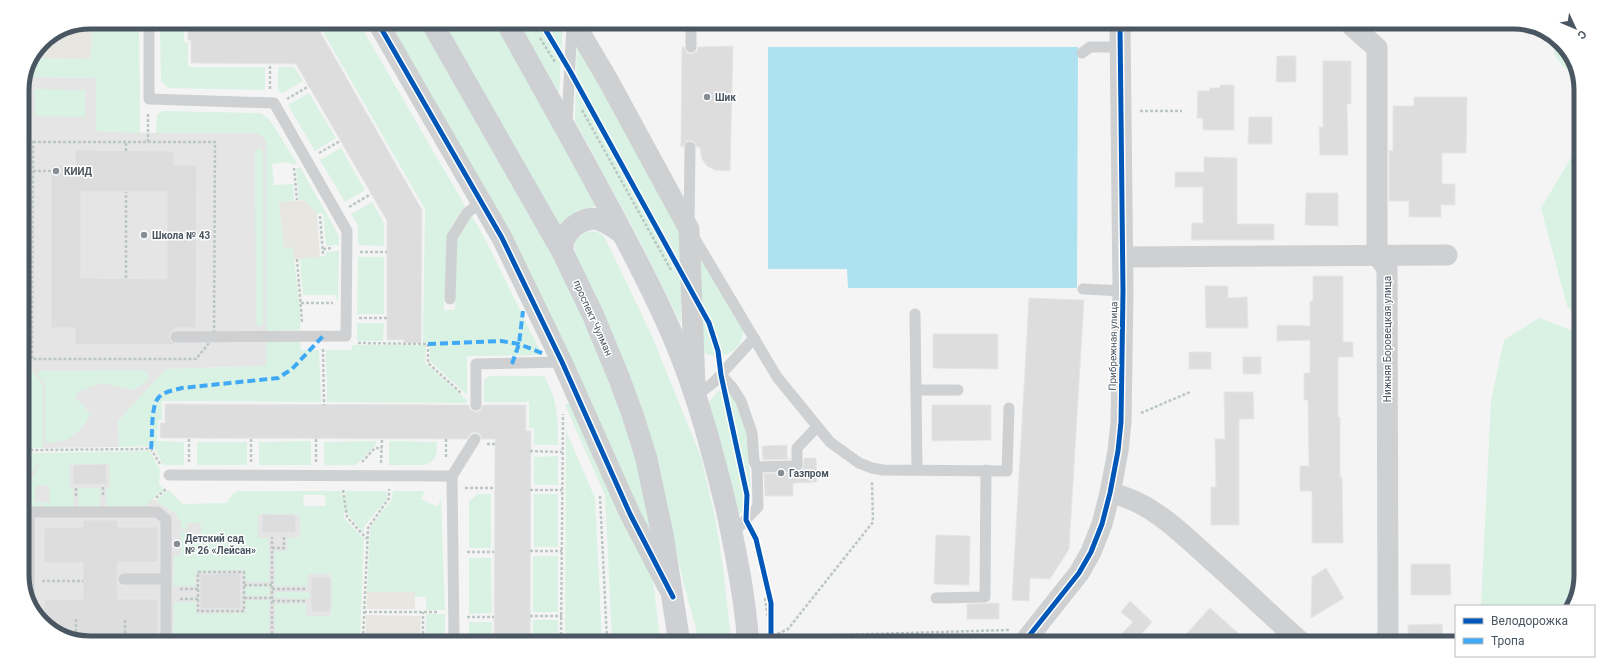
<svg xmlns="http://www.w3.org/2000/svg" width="1603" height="665" font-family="Roboto,sans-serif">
<rect width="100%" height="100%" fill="#f4f4f4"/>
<g fill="#e6e5e6">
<path d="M26 77 96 78 97 131 156 133H258L266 140V366L166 369 118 421 119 447 43 448V387L22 354V86Z"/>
<path d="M126 463V479L169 510 177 514 332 515 330 639 64 638 36 616 22 580V488L37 464Z"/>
</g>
<g fill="#d9f2e3" fill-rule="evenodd">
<path d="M92 22H139L140 133 96 131V78L26 77 35 58 91 59Z"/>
<path d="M241 23H359L465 206 451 227 447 237 444 310H455L457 239 472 216 488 245 542 355 467 356V395L430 361V343H423L425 209 319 25H241Z"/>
<path d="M385 23H421L537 226 584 319 612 388 636 460 652 533 637 509Z"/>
<path d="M444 23H496L597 206C581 208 571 214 559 225Z"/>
<path d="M519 24H563L559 93Z"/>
<path d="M167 25H184V42L188 43V67H265V90L168 88 161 81 160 28H167Z"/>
<path d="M1555 40 1569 52 1581 86 1579 318 1567 306 1541 208 1577 148 1576 78 1562 65 1554 54Z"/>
<path d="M577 41 681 236V324L642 245 575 121Z"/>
<path d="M278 67H294L303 81 282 93 278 90Z"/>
<path d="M35 89 85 90V117L35 116Z"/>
<path d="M309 93 336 138 315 151 288 105Z"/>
<path d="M164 111 260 113 268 118 271 122 297 163 293 165 287 162 272 164 274 185 293 184 294 201 279 202 284 248 293 247 300 313V330L266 331V140L258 133H156L157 114Z"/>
<path d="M259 148 261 149 263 152V323L261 327 256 324 255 151Z"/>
<path d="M341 148 365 190 345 202 320 160Z"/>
<path d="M300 167 339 236V245L326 246 323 213 317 214 305 200H299L296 169Z"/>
<path d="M372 202 384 223V246L358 245V225L351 214Z"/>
<path d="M590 231 597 232 604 236 651 334 701 457 715 517 723 567 731 640H699L682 577 654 449 576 256C572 242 577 236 590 231Z"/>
<path d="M339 251 338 300H336V295H303L300 259 326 256V252Z"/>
<path d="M700 256 743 327C746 350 720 364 702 351Z"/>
<path d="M358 257H384V314H357Z"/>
<path d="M1539 318 1573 331 1578 335 1576 601 1572 606H1481L1491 401 1504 340Z"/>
<path d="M357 323H384L383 341H357Z"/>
<path d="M300 341 301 350H319L321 402 162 401V420H158L157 441 184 442V465H163L153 446 119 447 118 421 166 369 266 366V342Z"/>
<path d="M352 345H426L425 363 467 400V403L327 402 326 350H352Z"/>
<path d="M22 354 43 387V448H29L22 438Z"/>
<path d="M42 370 45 371 143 370C148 373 150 375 148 381L133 390 101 383 80 391 75 398 84 406 90 414C81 433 70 442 48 443L45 440V385L38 375 39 371Z"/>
<path d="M491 376H544C558 402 558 416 558 445H534V428H529V402H484V381L486 378Z"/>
<path d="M724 385 734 397 748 436 751 499 750 502 739 515 708 407 709 402Z"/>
<path d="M571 402 652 573 660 640H612L605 495 565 405Z"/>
<path d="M566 431 595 498 602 640H565Z"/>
<path d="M311 441V465H259V442Z"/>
<path d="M376 441V445L356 465H324V442Z"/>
<path d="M389 441 437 442C437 453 437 462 424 465H389Z"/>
<rect x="197" y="442" width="50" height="23"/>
<path d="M150 451 160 470 159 484 164 489 145 506H106V488L110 487 109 464 70 465V488L73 489 74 507H43V502H50L49 485 35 486V502H41V507H22V493L40 465H37L22 488V459L30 453Z"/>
<path d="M558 456V485H534V457Z"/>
<path d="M78 488H100V506L79 507Z"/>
<path d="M168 490 183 504 227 503 233 494 238 491H341L342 497H346L345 491H387V498L364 527V533L349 516 348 512H344V518L364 539 360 639H275V604H306V616H331V574H308L307 586H275V551H287V538L300 537V515H258V538H269V582H246L245 570 196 571 195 586H173L174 556H181V532H187V539H201V523H187V529H181V521L176 517 178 515 156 501ZM303 495H325L326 506H304Z"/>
<path d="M393 491H425L421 499 437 507 441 499 445 610H426V597H415V593L367 592 370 528 392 499Z"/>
<path d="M478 494H491V548H469V501Z"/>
<rect x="534" y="494" width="24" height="53"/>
<rect x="533" y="556" width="25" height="56"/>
<path d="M469 558H491L492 613 469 614Z"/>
<path d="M245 587H269V596H246Z"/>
<path d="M275 592H309V599L275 598Z"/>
<path d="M246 600H269V639L173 637 174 602H196V614L245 613Z"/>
<rect x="426" y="614" width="19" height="25"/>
<rect x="533" y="620" width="25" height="20"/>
<rect x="469" y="622" width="23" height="17"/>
</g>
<g fill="#e7e6e1">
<path d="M92 22 91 59 35 58 42 42 64 27Z"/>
<path d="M305 200 317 214 320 257 294 259 293 247 284 248 279 202Z"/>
<rect x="367" y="592" width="48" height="17"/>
<path d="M366 615 421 616 420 639H366Z"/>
</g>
<path fill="#aee2f0" d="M768 47H1078L1077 288H848L847 269H768Z"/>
<g fill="#ddddde" stroke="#e5e6e7" fill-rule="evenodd">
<path d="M188 22H224V28H318L422 210 421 343H404V340H387V221L296 64 191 63V40H188Z"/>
<path d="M733 46 730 171 715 170 707 166 702 159 700 147H697L693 141H687L683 147H681L682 47H684L687 53 691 54 697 51 698 47Z"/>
<path d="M1277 56H1296V82H1276Z"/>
<path d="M1323 61H1351V104H1347L1348 155H1320L1319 127H1323Z"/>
<path d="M1220 85H1234V130H1203V118H1197L1198 91H1209L1210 88H1220Z"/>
<path d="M1414 97H1467L1466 153H1442V184H1455V205H1441V217H1409V201H1389V150L1393 151V106H1414Z"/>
<path d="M1249 117H1272V144H1248Z"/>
<path d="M75 150 174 151V165H197L196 328H174V330L170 333 169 337 174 345H75V328H51V165H75ZM81 192H167V279L81 278Z"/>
<path d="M1204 157 1237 158V224H1274V240H1191L1192 223H1203V187H1175V172H1204Z"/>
<path d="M1306 193H1338V226L1305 225Z"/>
<path d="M1313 276H1343V342H1353V357H1338V417H1340V477H1342L1343 543H1312V491H1300V466H1309L1308 400H1304V373H1310V340L1277 341V325L1310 326V301H1313Z"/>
<path d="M1205 286H1228V298L1247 297 1248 328H1206Z"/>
<path d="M1029 298 1084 300 1069 549 1050 579 1030 578 1029 601 1012 600Z"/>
<path d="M933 334H998V369L933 368Z"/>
<rect x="1189" y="352" width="22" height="17"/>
<rect x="1243" y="357" width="18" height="17"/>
<path d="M1224 392H1253L1254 419H1239V525H1211V487H1216L1215 439H1225Z"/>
<path d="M165 404 469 405 470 409 476 412 480 411 483 405H526V431H531L530 640 494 639 495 439H482L479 433 475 432 471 433 467 439 160 438V423H165Z"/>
<path d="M932 405H991V440L932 441Z"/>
<path d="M787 445V458L790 459 763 460 762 446Z"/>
<path d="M804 458H816L817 482 793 483V496H765L764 474 800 472 803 469Z"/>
<path d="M106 464 107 484 73 485V465Z"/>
<path d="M262 514 296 515V533H262Z"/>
<path d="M83 520H118V527H158V562H118L117 579 118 599H158V634L118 635V638H83V635H60L43 622 44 600 83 599V563H44V528L83 527Z"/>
<path d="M936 535 970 536 969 585 934 584Z"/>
<path d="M1411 564H1450L1451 595H1411Z"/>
<path d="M1326 568 1344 598 1311 618 1312 577Z"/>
<path d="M240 573 241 609H200V574Z"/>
<rect x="311" y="577" width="20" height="35"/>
<path d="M1130 601 1152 622 1134 642H1114L1133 622 1121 612Z"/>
<path d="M999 603V619H967V604Z"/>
<path d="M1210 608 1248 642H1179Z"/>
<path d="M1442 624 1443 643H1408V625Z"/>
</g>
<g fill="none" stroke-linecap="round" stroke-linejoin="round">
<g stroke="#bcc7c4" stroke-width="2.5" stroke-dasharray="3 2" stroke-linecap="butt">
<path d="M540 38 555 62"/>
<path d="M270 89V64"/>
<path d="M287 99 309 86"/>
<path d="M582 110 671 270"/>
<path d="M1140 111H1182"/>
<path d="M22 142H33"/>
<path d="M33 142H215L214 337 196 359H32Z"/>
<path d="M148 142V114"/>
<path d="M126 151V142"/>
<path d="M319 153 340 141"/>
<path d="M294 168 297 200"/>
<path d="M33 171H51"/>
<path d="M349 207 371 194"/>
<path d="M320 216 323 254"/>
<path d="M323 249 332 248"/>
<path d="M360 252H387"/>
<path d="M297 259 302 322"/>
<path d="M126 278V192"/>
<path d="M301 303H333"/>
<path d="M359 318H387"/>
<path d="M22 339 32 337"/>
<path d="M358 343 428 344V363L461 393"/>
<path d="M323 349 324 405"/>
<path d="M1141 413 1190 392"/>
<path d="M22 442 29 450"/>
<path d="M487 444H495"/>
<path d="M530 451 562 452"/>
<path d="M22 455 29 450 151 449 160 464"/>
<path d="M446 457V439"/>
<path d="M189 462V438"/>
<path d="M251 462V439"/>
<path d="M316 462V439"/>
<path d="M362 462 375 448H382"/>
<path d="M381 463 382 439"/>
<path d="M103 487V497"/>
<path d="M76 488V498"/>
<path d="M465 488H495"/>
<path d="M343 490 347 517 367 539"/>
<path d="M530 490H562"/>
<path d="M600 496 607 640"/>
<path d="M156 498 166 489 165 488"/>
<path d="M272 548H284V537"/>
<path d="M530 551H562"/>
<path d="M467 552H494"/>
<rect x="198" y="572" width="46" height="39"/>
<path d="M42 581H83"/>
<path d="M244 585H272"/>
<path d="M180 589H198"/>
<path d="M272 589H307"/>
<path d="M244 598H272"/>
<path d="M765 598 771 640"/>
<path d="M180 599H198"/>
<path d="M272 601H307"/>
<path d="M364 612H439"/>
<path d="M530 616H562"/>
<path d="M467 617H494"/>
<path d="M76 619V638"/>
<path d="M773 636 788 629 873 522 872 482"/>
<path d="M771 637 1009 630"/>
<path d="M125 638V619"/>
<path d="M272 639V537"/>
<path d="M363 639 368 528 389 498V489"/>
<path d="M423 639V612"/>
<path d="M561 640 563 414"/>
</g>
<g stroke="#ced0d2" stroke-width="11">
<path d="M149 22V99L274 103 347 231 346 336 176 337"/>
<path d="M691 47V24"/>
<path d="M1082 53 1090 47H1120"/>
<path d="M567 122 572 24"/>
<path d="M690 147 689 229 777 377 830 442 859 463 872 468 883 470 1007 471 1009 408"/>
<path d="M1083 289 1123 291"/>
<path d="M450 299 452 237 467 213 481 202"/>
<path d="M915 314 917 470"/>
<path d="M721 375 732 387 741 401 752 433 754 461 757 467 758 507 732 534"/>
<path d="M916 390H958"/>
<path d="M695 397 714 382 754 338"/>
<path d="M476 405V364L562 362"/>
<path d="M757 467 797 466V448L817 427"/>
<path d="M169 475 452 476"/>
<path d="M124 579H166"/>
<path d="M29 597V512H157L166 519V638"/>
<path d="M936 598 985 597 986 470"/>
<path d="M454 639 452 476 475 439"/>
</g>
<g stroke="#ced0d2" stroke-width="21">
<path d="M378 23 502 238 562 362 630 514 669 589"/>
<path d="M575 24 608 80 689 229 695 386"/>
<path d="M1352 26 1377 48V255L1387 268 1388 632 1385 643"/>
<path d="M1123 257 1447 255"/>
<path d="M1110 493C1153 501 1186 538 1218 566 1246 591 1273 617 1301 642"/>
<path d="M1025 641 1079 573 1091 552 1102 524 1110 493 1118 451 1121 422 1123 291 1120 26"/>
</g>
<g stroke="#ced0d4" stroke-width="22">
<path d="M432 23 562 251 593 315 619 378 632 413 646 457 663 537 679 640"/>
<path d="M507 23C544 90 582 156 617 223 638 262 658 301 675 341 698 396 713 453 727 511 736 553 745 597 748 640"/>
<path d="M562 251C563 246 563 240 566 236 571 226 585 217 597 219 606 221 614 228 622 233"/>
</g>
<g stroke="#3fa9f5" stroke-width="4" stroke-dasharray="8 4" stroke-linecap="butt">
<path d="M22 336 24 339"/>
<path d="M428 344 501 341 519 344 544 354"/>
<path d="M512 364 519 344 523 311"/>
<path d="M151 449C153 436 150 406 159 397 165 391 175 390 182 388L278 378 292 369 323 336"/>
</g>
<g stroke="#fff" stroke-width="8">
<g id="cycleway">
<path d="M378 23 502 238 562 362 630 514 673 597"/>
<path d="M542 24 570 71 709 323 718 351 721 375 747 495 746 520 756 539 771 603V640"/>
<path d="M1025 641 1079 573 1091 552 1102 524 1110 493 1118 451 1121 422 1123 291 1120 26"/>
</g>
</g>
<use href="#cycleway" stroke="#0057b8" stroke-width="5"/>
</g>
<g fill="#868d94" stroke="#fff" stroke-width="1.5">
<circle cx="707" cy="97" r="4"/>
<circle cx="56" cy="171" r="4"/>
<circle cx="144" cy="235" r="4"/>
<circle cx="781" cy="473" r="4"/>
<circle cx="177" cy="544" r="4"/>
</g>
<g text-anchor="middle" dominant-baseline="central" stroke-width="3" stroke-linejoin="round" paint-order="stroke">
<g font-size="10" font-weight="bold" fill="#4a5661" stroke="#fff" text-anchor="start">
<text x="715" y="97">Шик</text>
<text x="64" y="171">КИИД</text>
<text x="152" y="235">Школа № 43</text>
<text x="789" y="473">Газпром</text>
<text x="185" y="538">Детский сад<tspan x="185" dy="12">№ 26 «Лейсан»</tspan></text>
</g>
<g font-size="10" fill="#4a5661" stroke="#fff">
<text transform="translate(593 318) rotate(66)">проспект Чулман</text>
<text transform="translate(1387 339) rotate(-90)">Нижняя Боровецкая улица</text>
<text transform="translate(1113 346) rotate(-89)">Прибрежная улица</text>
</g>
</g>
<path d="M0 0H1603V665H0ZM90 29H1513A61 61 0 0 1 1574 90V575A61 61 0 0 1 1513 636H90A61 61 0 0 1 29 575V90A61 61 0 0 1 90 29Z" fill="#fff" fill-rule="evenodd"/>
<path fill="none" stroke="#4a5661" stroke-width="5" d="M90 29H1513A61 61 0 0 1 1574 90V575A61 61 0 0 1 1513 636H90A61 61 0 0 1 29 575V90A61 61 0 0 1 90 29Z"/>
<rect x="1455" y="605" width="140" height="52" fill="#ffffff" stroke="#b7bbc0"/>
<rect x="1463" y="618" width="20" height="6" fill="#0057b8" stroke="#b7bbc0"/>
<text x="1491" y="625" font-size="12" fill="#4a5661">Велодорожка</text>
<rect x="1463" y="638" width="20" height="6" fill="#3fa9f5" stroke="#b7bbc0"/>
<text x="1491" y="645" font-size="12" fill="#4a5661">Тропа</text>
<g transform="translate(1575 28) rotate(134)" stroke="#ffffff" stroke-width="3" paint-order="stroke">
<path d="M0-3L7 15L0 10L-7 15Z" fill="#4a5661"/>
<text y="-6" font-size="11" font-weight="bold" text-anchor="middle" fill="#4a5661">С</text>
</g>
</svg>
